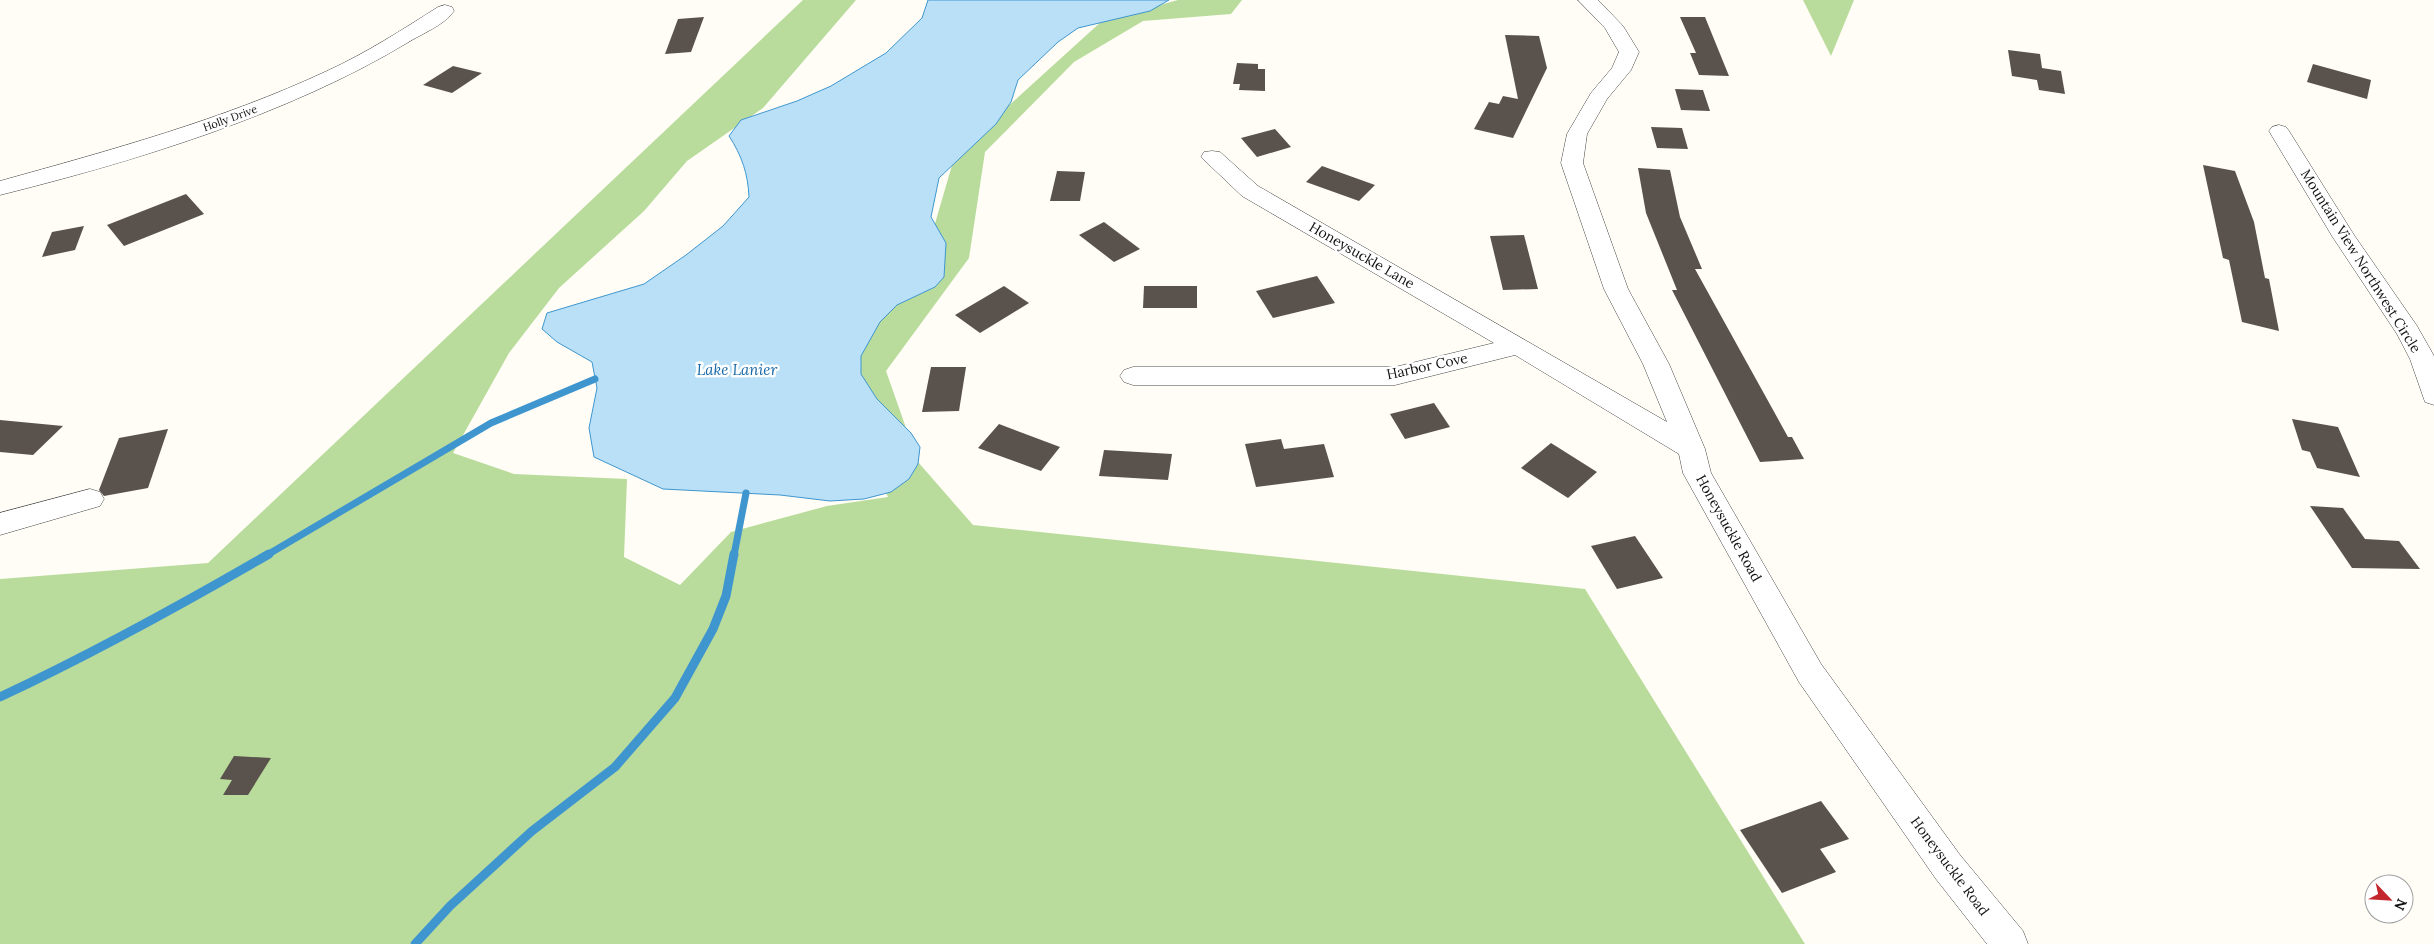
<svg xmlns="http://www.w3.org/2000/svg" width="2434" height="944" font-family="Lora,serif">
<rect width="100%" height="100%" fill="#fffdf5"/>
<g fill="#b9dc9c">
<path d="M803 0H856L763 108 687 161 644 211 559 288 509 353 453 453 514 474 627 479 624 557 680 585 731 532 827 506 888 497 847 413 860 314 918 282 957 148 1005 109 1102 21 1178 0H1242L1231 14 1143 21 1074 62 985 152 969 258 886 371 918 462 973 525 1585 589 1805 944H0V579L208 563Z"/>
<path d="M1803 0H1854L1831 56Z"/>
</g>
<path fill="#b9e0f7" stroke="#3f96cf" d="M928 0H1169L1150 11 1078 28 1058 42 1018 80 1011 102 996 124 939 178 931 217 946 243 944 277 935 287 897 305 880 322 861 356V374L877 399 911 433 920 447 918 464 909 479 891 492 864 499 830 501 780 495 663 489 594 457 589 428 597 388 592 362 557 342 542 329 547 313 644 284 686 255 723 226 749 197C748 174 742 156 729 136L741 120 797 101 831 86 886 53 922 18Z"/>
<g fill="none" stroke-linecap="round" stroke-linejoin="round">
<g stroke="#3f96cf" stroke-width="7">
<path d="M267 555 491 423 595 379"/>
<path d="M734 555 746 493"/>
</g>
<g stroke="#3f96cf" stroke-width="9">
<path d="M0 697C92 654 181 605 269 554"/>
<path d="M415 944 450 906 532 831 615 767 675 698 713 629 726 596 734 554"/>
</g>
</g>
<g fill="#5a524d">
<path d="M704 17 691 52 665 54 678 19Z"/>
<path d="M1680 17H1705L1729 76 1699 75 1690 53H1696Z"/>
<path d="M1505 35 1539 36 1547 68 1513 138 1474 129 1489 102 1499 104 1503 96 1518 99Z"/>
<path d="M2008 50 2040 54 2042 68 2061 71 2065 94 2039 90 2037 80 2012 76Z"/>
<path d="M1237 63 1258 64V69H1265V91L1239 90 1240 84H1233Z"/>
<path d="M2313 64 2371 80 2367 99 2307 82Z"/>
<path d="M453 66 482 73 452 93 423 85Z"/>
<path d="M1675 89 1703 90 1710 111 1681 110Z"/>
<path d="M1651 127 1682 128 1688 149 1657 148Z"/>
<path d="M1275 129 1291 147 1257 157 1241 138Z"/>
<path d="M2203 165 2235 171 2254 222 2265 278 2269 279 2279 331 2242 322 2229 260 2223 258Z"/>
<path d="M1322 166 1375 185 1359 201 1306 182Z"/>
<path d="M1638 168 1670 170 1680 217 1702 269H1695L1788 437H1792L1804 459 1760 462 1672 290H1677L1646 213Z"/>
<path d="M1057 171 1085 172 1080 201H1050Z"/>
<path d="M186 194 204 214 124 246 107 225Z"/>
<path d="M1104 222 1140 249 1114 262 1079 235Z"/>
<path d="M84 226 75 250 42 257 52 232Z"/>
<path d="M1524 235 1538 289 1503 290 1490 236Z"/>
<path d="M1317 276 1335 303 1273 318 1256 291Z"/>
<path d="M1004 286 1029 303 980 333 955 315Z"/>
<path d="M1144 286H1197V308H1143Z"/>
<path d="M931 367H966L959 411 922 412Z"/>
<path d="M1434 403 1450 427 1405 439 1390 414Z"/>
<path d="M2292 419 2338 427 2360 477 2317 468 2310 452 2302 450Z"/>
<path d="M0 420 63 426 33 455 0 452Z"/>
<path d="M999 424 1060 447 1041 471 978 448Z"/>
<path d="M168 429 148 488 104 496 99 490 119 438Z"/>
<path d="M1281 439 1284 449 1324 444 1334 477 1256 487 1245 444Z"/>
<path d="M1551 443 1597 472 1568 498 1521 468Z"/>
<path d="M1104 450 1172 454 1168 480 1099 476Z"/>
<path d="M2310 506 2343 508 2365 539 2399 541 2420 569 2352 568Z"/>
<path d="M1635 536 1663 578 1617 589 1591 546Z"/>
<path d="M234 756 271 758 248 795H223L232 780 220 779Z"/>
<path d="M1821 801 1849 839 1820 849 1836 872 1782 893 1740 830Z"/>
</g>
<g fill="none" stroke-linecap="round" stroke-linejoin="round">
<g stroke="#444" stroke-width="1">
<g id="minor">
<path d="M1578 0H1598L1623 26 1639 52 1631 70 1607 99 1587 134 1583 163 1628 289 1669 364 1705 449 1711 473 1821 664 1960 855 2023 931 2028 944H1987L1936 879 1799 682 1683 473 1679 454 1515 355 1395 385H1133L1124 382 1120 376 1124 370 1133 367H1395L1494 343 1242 196 1201 157 1204 152 1212 151 1220 152 1258 186 1667 422 1643 364 1604 289 1561 163 1567 134 1591 93 1612 68 1619 52 1605 28Z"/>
<path d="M445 5 452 7 454 11C445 25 421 34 407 43 287 115 136 161 0 195V181C111 150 222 120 327 71 366 53 402 30 438 7Z"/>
<path d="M2279 125 2286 127 2289 131 2354 235 2417 326 2434 356V405L2425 402 2410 359 2397 334 2332 236 2269 131 2272 127Z"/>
<path d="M90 489 100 492 104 499 100 506 0 535V513Z"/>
</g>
</g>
<use href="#minor" fill="#fff" fill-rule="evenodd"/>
</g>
<g text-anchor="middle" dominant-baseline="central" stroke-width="5" stroke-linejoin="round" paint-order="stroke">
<g font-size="11" fill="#111" stroke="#fff">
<text transform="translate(230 118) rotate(-20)">Holly Drive</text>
</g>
<g font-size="14" fill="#111" stroke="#fff">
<text transform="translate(1362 255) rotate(30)">Honeysuckle Lane</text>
<text transform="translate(2361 261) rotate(58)">Mountain View Northwest Circle</text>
<text transform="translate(1427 366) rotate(-12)">Harbor Cove</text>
<text transform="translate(1729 528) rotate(61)">Honeysuckle Road</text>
<text transform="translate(1950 866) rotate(53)">Honeysuckle Road</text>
</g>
<g font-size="15" font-style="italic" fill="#1768a6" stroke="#fff">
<text x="737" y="369">Lake Lanier</text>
</g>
</g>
<g transform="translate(2389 899) rotate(115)"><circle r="24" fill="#ffffff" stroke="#a0a0a0"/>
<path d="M0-4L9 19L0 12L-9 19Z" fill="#c4262e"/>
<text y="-8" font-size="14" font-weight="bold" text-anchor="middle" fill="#111111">N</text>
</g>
</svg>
